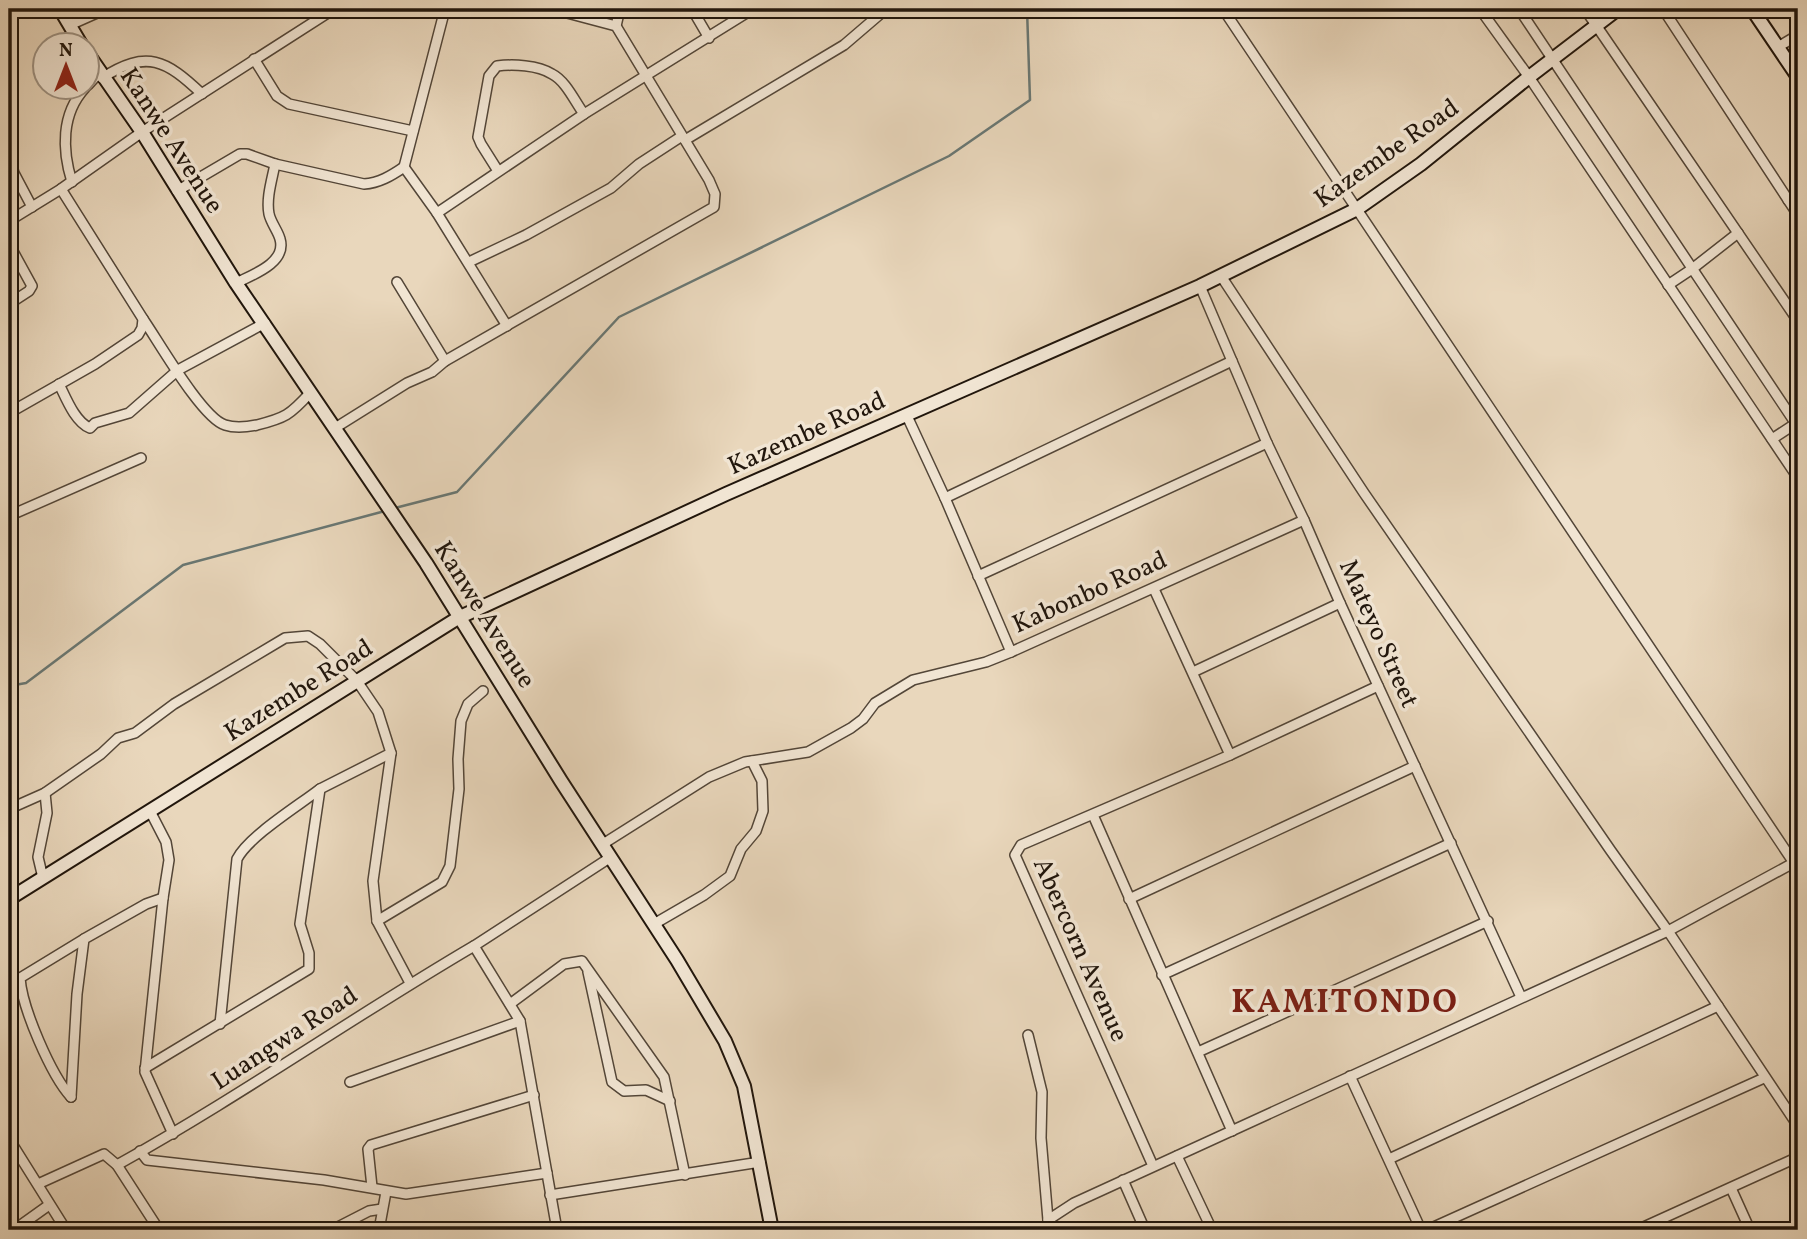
<svg xmlns="http://www.w3.org/2000/svg" width="1807" height="1239" font-family="Vollkorn,serif">
<rect width="100%" height="100%" fill="#e9d7bc"/>
<filter id="stains"><feTurbulence type="fractalNoise" baseFrequency=".00286" numOctaves="4"/><feColorMatrix values="0 0 0 0 .2 0 0 0 0 .09 0 0 0 0 .02 0 0 0 .5 -.17"/></filter>
<radialGradient id="worn" r=".72"><stop offset=".6" stop-color="#630" stop-opacity="0"/><stop offset="1" stop-color="#630" stop-opacity=".3"/></radialGradient>
<g fill="none" stroke-linecap="round" stroke-linejoin="round">
<g stroke="#697773" stroke-width="2.5">
<path d="M395 508 457 492 619 317 949 156 1030 100 1027 9"/>
<path d="M9 686 26 683 183 565 385 511"/>
</g>
<g stroke="#534638" stroke-width="12">
<g id="street">
<path d="M692 9 709 38"/>
<path d="M1223 9 1798 869"/>
<path d="M1480 9 1529 77 1798 478"/>
<path d="M1519 9 1796 424"/>
<path d="M1585 9 1798 321"/>
<path d="M1663 9 1798 215"/>
<path d="M70 25 106 9"/>
<path d="M616 26 620 9"/>
<path d="M1778 47 1798 35"/>
<path d="M254 59 277 96 289 104 413 131"/>
<path d="M102 78C147 49 166 60 202 94"/>
<path d="M88 85 99 73"/>
<path d="M685 140 844 45 886 9"/>
<path d="M9 157 14 173 32 207"/>
<path d="M404 167 445 9"/>
<path d="M498 171 481 144 478 137 489 76 497 66C513 64 538 65 552 74 566 81 575 102 584 114"/>
<path d="M72 182C62 150 61 114 85 88"/>
<path d="M177 191 240 154H247L275 164 364 184C379 183 391 176 404 167L437 213 584 114 753 9"/>
<path d="M1788 200 1798 193"/>
<path d="M437 213 507 326"/>
<path d="M9 221 61 189 142 132 334 9"/>
<path d="M9 244 32 286 29 291 9 304"/>
<path d="M469 262 526 235 611 188 639 164 682 136"/>
<path d="M1221 276 1364 493 1611 851 1668 931 1798 1126"/>
<path d="M397 282 445 361"/>
<path d="M236 283C252 275 287 263 280 239 278 231 271 223 269 214 266 198 272 180 275 164"/>
<path d="M1668 285 1692 269 1738 233"/>
<path d="M1200 286 1267 443 1304 520 1340 603 1521 997"/>
<path d="M143 319C159 342 202 418 225 425 234 428 247 427 257 425 285 418 290 415 310 393"/>
<path d="M59 384C66 398 75 422 90 428L95 423 129 413 178 370 265 323"/>
<path d="M9 413 95 364 138 335 142 328 143 319 61 189"/>
<path d="M907 416 945 498 1011 652 1304 520"/>
<path d="M335 428 407 383 432 372 445 361 714 207 715 194 709 180 616 26 552 9"/>
<path d="M1772 439 1798 422"/>
<path d="M945 498 1232 361"/>
<path d="M9 516 141 458"/>
<path d="M978 576 1267 443"/>
<path d="M1154 589 1230 755 1378 686"/>
<path d="M1193 672 1340 603"/>
<path d="M391 753 373 881 377 921 410 983"/>
<path d="M9 809 45 793 101 754 118 738 135 733 174 704 285 638 308 636 320 644 357 681 378 712 391 753 320 789 300 924 309 953V969L145 1068"/>
<path d="M150 811 166 842 169 860 163 898 145 1072 173 1134"/>
<path d="M1093 815 1232 1131"/>
<path d="M603 844 709 777 745 762 808 752 851 728 863 719 875 703 913 680 986 662 1011 652"/>
<path d="M43 878 38 857 47 813 45 793"/>
<path d="M1129 899 1415 766"/>
<path d="M377 921 442 882 450 866 459 789 458 759 461 721 468 704 483 691"/>
<path d="M654 924 704 895 730 876 741 849 756 831 763 811 762 781 752 761"/>
<path d="M588 972 612 1082 624 1091 646 1090 670 1101"/>
<path d="M1162 975 1451 843"/>
<path d="M510 1004 564 964 582 961 664 1077 685 1175"/>
<path d="M220 1024 237 859C249 836 298 806 320 789"/>
<path d="M1028 1035 1042 1092 1041 1138 1048 1220"/>
<path d="M1198 1052 1488 921"/>
<path d="M1350 1076 1421 1230"/>
<path d="M350 1082 520 1021"/>
<path d="M71 1097 77 994 84 939 146 904 163 898"/>
<path d="M71 1097C51 1075 22 1008 20 978L84 939"/>
<path d="M9 1139 66 1230"/>
<path d="M140 1151 147 1160 324 1180 406 1194 547 1173"/>
<path d="M1177 1156 1212 1230"/>
<path d="M1389 1159 1718 1006"/>
<path d="M117 1165C239 1097 353 1017 474 946"/>
<path d="M1153 1166 1015 855 1021 845 1230 755"/>
<path d="M1123 1180 1145 1230"/>
<path d="M38 1184 104 1154 117 1165 159 1230"/>
<path d="M372 1187 368 1149 371 1145 534 1095"/>
<path d="M1731 1188 1750 1230"/>
<path d="M550 1195 760 1162"/>
<path d="M14 1230 49 1205"/>
<path d="M332 1230 369 1211 382 1209"/>
<path d="M379 1230 386 1192"/>
<path d="M557 1230 520 1021 474 946 611 857"/>
<path d="M1050 1230 1048 1220 1074 1203 1668 931 1797 861"/>
<path d="M1427 1230 1764 1078"/>
<path d="M1637 1230 1798 1157"/>
</g>
</g>
<g stroke="#21160c" stroke-width="16">
<g id="secondary">
<path d="M60 9 82 46"/>
<path d="M1752 9 1798 77"/>
<path d="M88 54 142 132 236 283 426 563 561 781 677 960 725 1041 744 1086 772 1230"/>
<path d="M9 899 458 618 726 494 1200 286 1357 209 1421 164 1529 77 1618 9"/>
</g>
</g>
<use href="#street" stroke="#f1e5d3" stroke-width="9"/>
<use href="#secondary" stroke="#f1e5d3" stroke-width="12"/>
</g>
<g text-anchor="middle" dominant-baseline="central" stroke-width="7" stroke-linejoin="round" paint-order="stroke">
<g font-size="26" fill="#21160c" stroke="#f1e5d3">
<text transform="translate(171 141) rotate(57)">Kanwe Avenue</text>
<text transform="translate(1387 154) rotate(-35)">Kazembe Road</text>
<text transform="translate(807 434) rotate(-24)">Kazembe Road</text>
<text transform="translate(1090 593) rotate(-24)">Kabonbo Road</text>
<text transform="translate(484 615) rotate(58)">Kanwe Avenue</text>
<text transform="translate(1378 634) rotate(66)">Mateyo Street</text>
<text transform="translate(299 691) rotate(-32)">Kazembe Road</text>
<text transform="translate(1080 950) rotate(66)">Abercorn Avenue</text>
<text transform="translate(285 1039) rotate(-33)">Luangwa Road</text>
</g>
<g font-size="33" font-weight="bold" letter-spacing="2" fill="#7a1f14" stroke="#f1e5d3">
<text x="1345" y="1004">KAMITONDO</text>
</g>
</g>
<rect width="1807" height="1239" fill="none" stroke="#e9d7bc" stroke-width="35"/>
<rect x="10" y="10" width="1786" height="1218" fill="none" stroke="#21160c" stroke-width="3.5"/>
<rect x="18" y="18" width="1772" height="1204" fill="none" stroke="#21160c" stroke-width="2"/>
<g transform="translate(66 66)"><circle r="33" fill="#f1e5d3" stroke="#9e9283" stroke-width="2"/>
<path d="M0-5L12 26L0 18L-12 26Z" fill="#8f2418"/>
<text y="-10" font-size="19" font-weight="bold" text-anchor="middle" fill="#21160c">N</text>
</g>
<rect width="100%" height="100%" filter="url(#stains)"/>
<rect width="100%" height="100%" fill="url(#worn)"/>
</svg>
